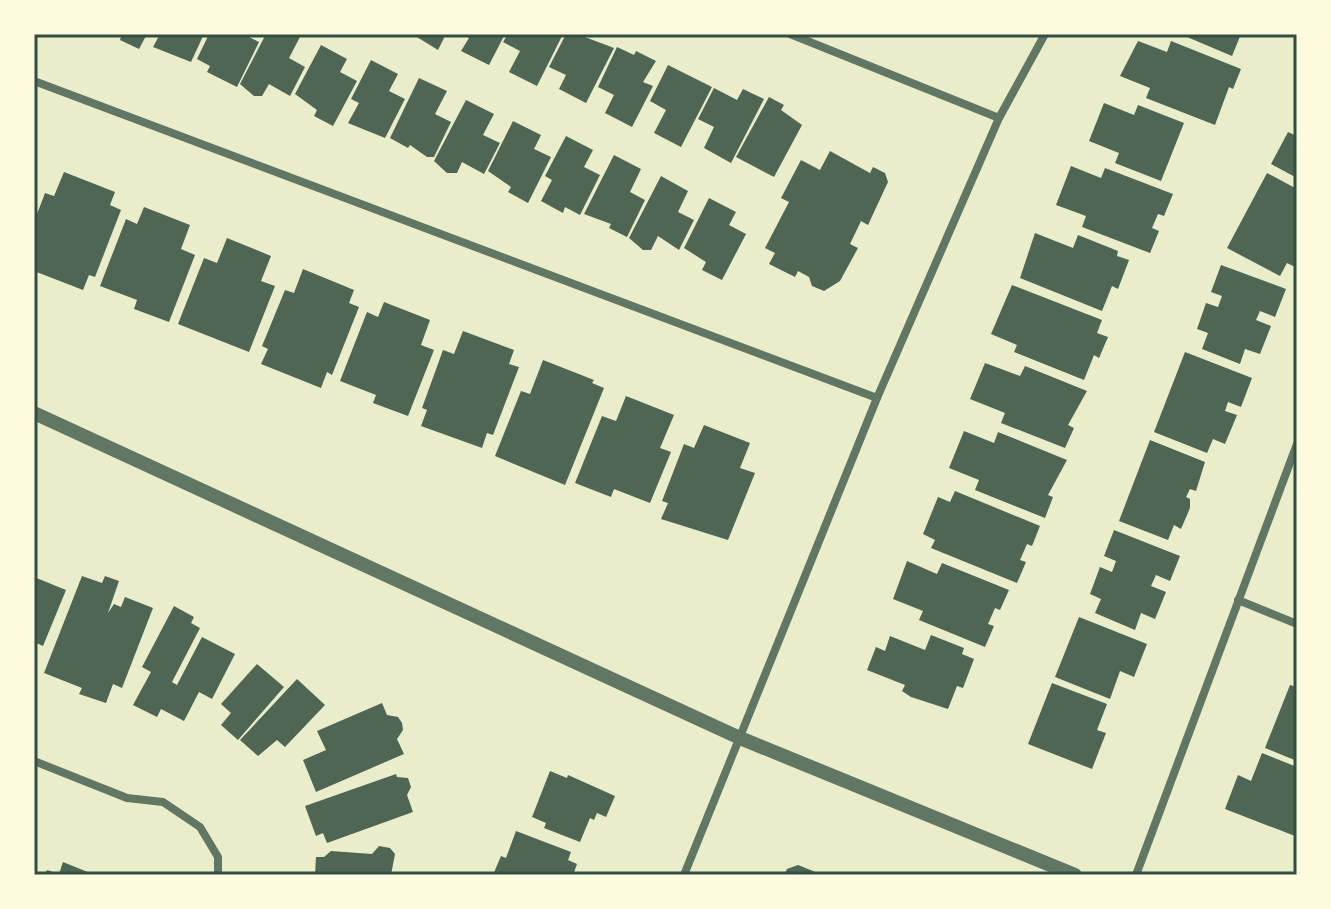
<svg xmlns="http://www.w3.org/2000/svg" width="1331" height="909" font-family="'Noto Sans',sans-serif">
<rect width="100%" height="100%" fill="#e9edc9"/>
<g fill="#4f6655">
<path d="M122 34H147L139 49 120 40Z"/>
<path d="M160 34H204L191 62 153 47Z"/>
<path d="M209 34H243L259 42 237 87 207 72 210 66 197 59Z"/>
<path d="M266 34 300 37 289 58 305 67 290 96 269 84 262 96H254L240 84Z"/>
<path d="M412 34H446L438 50Z"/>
<path d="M461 34H505L489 65 461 51 469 38Z"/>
<path d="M508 34H563L537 86 509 72 520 51 503 42Z"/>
<path d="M566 34H577L614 48 586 103 559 89 566 75 549 67Z"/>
<path d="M1188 34H1241L1232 56 1187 37Z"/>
<path d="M1138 41 1167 52 1171 41 1241 69 1233 89 1229 87 1215 125 1146 98 1150 88 1120 76Z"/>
<path d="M321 45 347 59 340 72 357 81 333 126 314 116 317 110 295 94Z"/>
<path d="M617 47 634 55 636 51 656 61 643 82 653 86 632 127 605 113 614 95 598 87Z"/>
<path d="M371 60 398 74 389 91 405 99 385 138 348 123 359 103 351 99Z"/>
<path d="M668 65 712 87 681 147 654 133 666 110 650 101Z"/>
<path d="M419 78 447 91 435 114 451 122 434 157H427L410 145 408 148 390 138Z"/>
<path d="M714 88 737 100 743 89 764 99 731 163 704 148 714 127 698 119Z"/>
<path d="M769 97 784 105 781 110 802 125 774 177 736 157Z"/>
<path d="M466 100 494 114 483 135 500 143 484 174 462 162 457 173H447L434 161Z"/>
<path d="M1104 103 1134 115 1138 105 1184 123 1161 181 1115 163 1119 153 1089 141Z"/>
<path d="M513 121 541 135 534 149 551 157 528 203 508 192 511 187 488 171Z"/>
<path d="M1288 132 1297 136V178L1271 164Z"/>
<path d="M566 136 593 150 584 167 600 175 580 215 565 207 563 213 541 201 552 180 545 176Z"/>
<path d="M830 151 870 173 873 167 885 173 888 182 868 225 861 221 850 244 858 248 840 281 824 291 812 286 809 277 798 271 795 277 769 264 775 253 765 248 789 202 781 198 801 160 820 170Z"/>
<path d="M614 155 641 169 630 192 645 200 627 237 609 228 611 224 584 214Z"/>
<path d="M1071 166 1101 178 1105 168 1173 194 1164 216 1158 214 1152 228 1159 231 1150 253 1082 227 1086 216 1056 205Z"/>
<path d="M64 172 115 192 110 205 121 210 95 277 89 275 83 290 34 271V222L45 193 54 196Z"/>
<path d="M1267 173 1297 189V268L1287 263 1280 276 1227 248Z"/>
<path d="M661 176 688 191 678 212 694 220 679 250 658 236 651 250H643L629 238Z"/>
<path d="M709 198 736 212 729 225 746 234 722 280 702 270 706 262 684 248Z"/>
<path d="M144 207 190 225 181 249 195 255 169 322 134 309 137 300 100 286 126 219 137 224Z"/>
<path d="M1035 233 1073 248 1078 235 1118 251 1117 256 1129 260 1118 289 1112 286 1102 311 1020 278Z"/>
<path d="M227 238 271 256 261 281 275 286 249 352 178 324 204 258 217 263Z"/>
<path d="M1221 265 1286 289 1275 317 1260 311 1256 320 1271 326 1260 354 1245 349 1240 364 1202 349 1208 333 1197 329 1206 303 1218 307 1222 296 1211 292Z"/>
<path d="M303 269 354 290 349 303 359 307 332 375 327 372 321 388 261 364 268 349 262 346 285 290 294 293Z"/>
<path d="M1012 285 1102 320 1097 333 1108 337 1099 358 1094 355 1084 380 1014 352 1017 345 991 334Z"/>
<path d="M384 302 430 320 421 345 434 350 408 416 373 403 376 395 340 381 367 312 378 317Z"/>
<path d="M463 331 514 350 509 364 519 367 493 435 487 433 482 448 421 426 427 410 422 408 443 350 454 354Z"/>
<path d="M1185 352 1252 378 1241 407 1228 402 1225 411 1237 415 1225 444 1213 439 1207 453 1154 432Z"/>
<path d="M543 360 594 380 592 383 604 388 565 485 495 456 521 391 530 394Z"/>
<path d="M985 363 1020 376 1025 366 1087 391 1068 425 1074 428 1065 448 1001 423 1005 413 970 399Z"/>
<path d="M626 396 674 415 660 448 671 452 650 503 614 489 611 497 575 483 602 416 616 421Z"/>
<path d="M704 425 750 443 740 468 755 473 728 540 661 519 668 503 662 501 684 444 694 448Z"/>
<path d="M964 431 994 443 998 432 1067 460 1048 495 1053 497 1045 518 975 490 979 480 949 468Z"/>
<path d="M1150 440 1205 462 1196 491 1190 489 1186 497 1190 499V508L1181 529 1174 525 1168 540 1119 521Z"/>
<path d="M955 491 1040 526 1032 546 1027 544 1020 560 1026 562 1017 583 931 548 935 540 923 534 938 497 950 502Z"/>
<path d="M1114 530 1180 556 1170 581 1156 575 1151 586 1166 592 1155 619 1141 613 1135 630 1095 613 1101 599 1090 594 1100 567 1112 572 1116 561 1104 556Z"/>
<path d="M907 561 937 574 942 563 1009 590 1000 610 995 608 988 624 994 626 985 647 919 620 923 611 893 599Z"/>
<path d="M82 576 102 583 105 576 119 581 108 613 114 604 121 607 125 597 153 608 122 688 113 684 106 703 79 694 82 688 44 673Z"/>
<path d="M34 577 66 590 43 646 34 642Z"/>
<path d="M174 606 194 617 191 623 200 628 172 682 177 685 202 637 235 654 212 699 199 692 184 721 161 709 157 717 133 705 151 672 142 667Z"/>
<path d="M1079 617 1147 644 1134 677 1120 671 1110 699 1055 677Z"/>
<path d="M931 635 964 648 962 654 974 659 963 688 957 686 948 709 911 697 902 691 905 685 867 670 876 647 885 651 890 636 925 650Z"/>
<path d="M257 664 284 687 238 740 221 725 231 713 221 704Z"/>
<path d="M297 679 325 705 285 747 277 740 258 756 240 740Z"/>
<path d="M1052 683 1107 704 1097 730 1106 733 1092 769 1028 744Z"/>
<path d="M1290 685 1297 687V761L1265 748Z"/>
<path d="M382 703 387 715 398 717 402 723 403 730 397 739 404 754 316 792 303 760 326 750 317 731Z"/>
<path d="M1262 753 1297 767 1295 836 1225 809 1238 775 1251 781Z"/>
<path d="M550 771 567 778 568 775 615 796 606 817 597 813 594 820 590 818 580 842 544 828 546 823 532 817Z"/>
<path d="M396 774 397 777 408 778 411 787 407 795 413 812 327 843 323 833 316 836 305 806Z"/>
<path d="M516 831 571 852 568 860 577 864 573 875H493L501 856 506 858Z"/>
<path d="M379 846 390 848 395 854 391 875H315L316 857H324L331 851 372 854Z"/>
<path d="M63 862 95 875H45L47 870 59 874Z"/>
<path d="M798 865 823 875H784L787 869Z"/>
</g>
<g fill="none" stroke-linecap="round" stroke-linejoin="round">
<g stroke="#617663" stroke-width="8">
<path d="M790 34 999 118"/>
<path d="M34 81 877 398"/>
<path d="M1238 600 1297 624"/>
<path d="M34 761 127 798 163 802 200 827 218 857V875"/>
<path d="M684 875 877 398 999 118 1045 34"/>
<path d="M1136 875 1297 444"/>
</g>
<path stroke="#617663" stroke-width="14" d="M34 413 740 738 1075 875"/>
</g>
<rect width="1331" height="909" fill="none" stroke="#fefae0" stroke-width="72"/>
<rect x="36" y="36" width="1259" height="837" fill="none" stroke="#344e41" stroke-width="3"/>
</svg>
